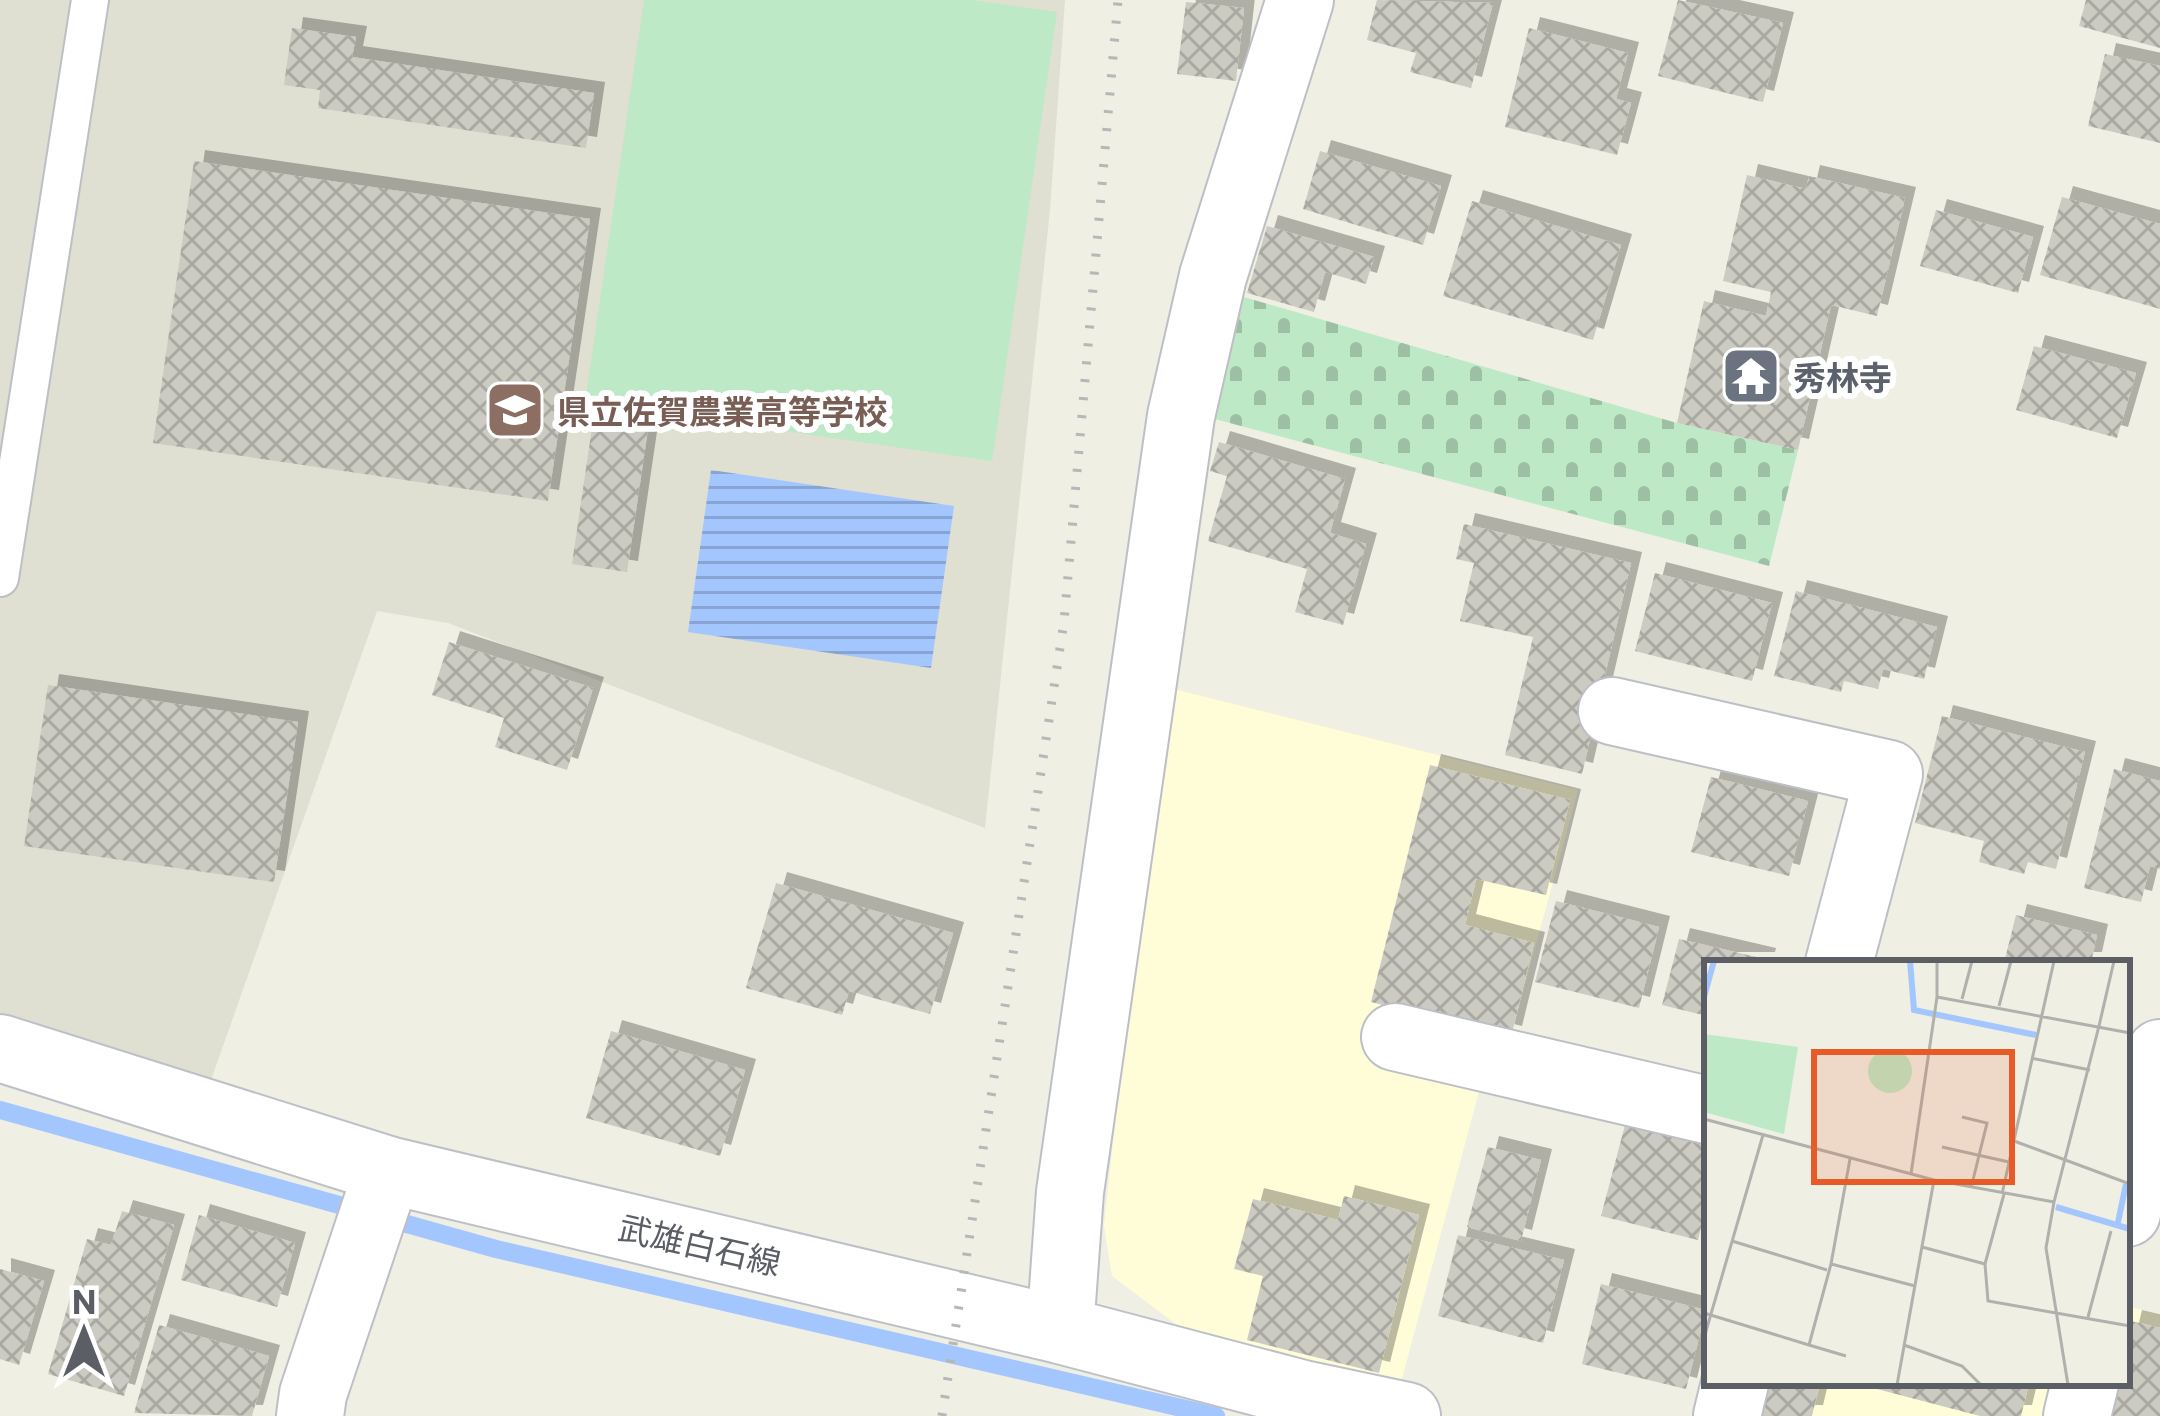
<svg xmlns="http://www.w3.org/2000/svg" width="2160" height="1416" font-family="Commissioner,'Noto Sans JP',sans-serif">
<defs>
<pattern id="cemetery-stones" width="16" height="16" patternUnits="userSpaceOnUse" patternTransform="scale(3)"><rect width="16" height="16" fill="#bde9c6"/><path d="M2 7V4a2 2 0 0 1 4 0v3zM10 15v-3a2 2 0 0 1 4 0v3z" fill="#9dc0a4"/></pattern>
<pattern id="water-rules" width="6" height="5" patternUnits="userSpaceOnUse" patternTransform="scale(3)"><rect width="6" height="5" fill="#a3c6ff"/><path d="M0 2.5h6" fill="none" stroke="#88a4d2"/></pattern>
<pattern id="building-cross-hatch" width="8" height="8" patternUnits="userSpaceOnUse" patternTransform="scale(3)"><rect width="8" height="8" fill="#cccbc2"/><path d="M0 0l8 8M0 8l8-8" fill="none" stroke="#a9a8a1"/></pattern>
<filter id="shadow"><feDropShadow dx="11" dy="-11" stdDeviation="0" flood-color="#0004"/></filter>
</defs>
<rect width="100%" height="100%" fill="#efefe3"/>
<g fill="#fffdd8">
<path d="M1174 689 1578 790 1496 1091 1480 1088 1400 1386 1189 1334 1112 1276 1104 1226 1116 1114Z"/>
<path d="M2127 1306 2160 1315V1416H1744L1753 1383H2127Z"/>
</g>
<path fill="#dfdfd2" d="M0 0H1065L1050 210 985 828 448 623 377 611 211 1080 0 1022Z"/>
<path fill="#bde9c6" d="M644 0H971L1057 12 992 461 585 402Z"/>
<path fill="url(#cemetery-stones)" d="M1237 295 1677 423 1798 450 1769 566 1211 418Z"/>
<path fill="url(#water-rules)" d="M711 470 954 506 931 668 688 632Z"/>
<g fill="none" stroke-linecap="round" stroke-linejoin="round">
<path stroke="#a3c6ff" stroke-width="18" d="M0 1110 496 1249 1216 1416"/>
</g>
<g fill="url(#building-cross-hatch)" filter="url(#shadow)">
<path d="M1377 0 1493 3 1471 88 1410 72 1416 53 1367 40Z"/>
<path d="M1678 0 1783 23 1763 102 1658 76Z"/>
<path d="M2086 0H2160V48L2079 26Z"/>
<path d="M1186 2 1244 8 1236 81 1177 74Z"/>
<path d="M292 28 356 37 352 57 594 93 586 148 318 108 320 90 284 85Z"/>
<path d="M1529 28 1628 53 1616 99 1631 103 1617 155 1505 127Z"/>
<path d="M2105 54 2160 66V143L2088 126Z"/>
<path d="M1320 151 1441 186 1423 245 1303 209Z"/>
<path d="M194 161 590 219 548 501 153 443Z"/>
<path d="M1747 175 1806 189 1809 176 1905 198 1877 316 1831 305 1798 450 1677 423 1704 301 1766 316 1771 292 1723 281Z"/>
<path d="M2062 197 2160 224V309L2040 275Z"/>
<path d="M1472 201 1621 245 1593 340 1443 296Z"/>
<path d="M1936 210 2033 237 2018 293 1920 266Z"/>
<path d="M1267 226 1374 257 1366 284 1325 272 1314 312 1247 293Z"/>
<path d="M2034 346 2136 373 2117 438 2016 410Z"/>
<path d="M594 414 649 422 627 572 572 564Z"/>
<path d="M1219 442 1345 479 1330 533 1366 544 1343 625 1295 612 1307 569 1208 541 1227 476 1210 471Z"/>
<path d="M1464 524 1631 563 1582 774 1505 755 1533 637 1460 621 1474 563 1456 559Z"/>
<path d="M1655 573 1772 603 1752 681 1635 651Z"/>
<path d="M1796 591 1937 627 1924 679 1883 669 1878 689 1844 681 1841 692 1774 676Z"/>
<path d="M449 642 593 688 567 770 495 747 504 718 432 695Z"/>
<path d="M48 685 298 722 274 882 24 846Z"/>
<path d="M1942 716 2085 752 2056 869 2028 862 2024 874 1979 862 1984 841 1915 823Z"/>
<path d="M1430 765 1570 800 1546 895 1476 879 1465 925 1534 943 1511 1037 1371 1002Z"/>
<path d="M2114 769 2160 781V869L2150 866 2141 902 2084 888Z"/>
<path d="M1711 777 1808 801 1789 876 1691 852Z"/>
<path d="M776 883 953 933 930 1014 849 991 842 1015 746 988Z"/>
<path d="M1556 901 1659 927 1639 1008 1535 982Z"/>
<path d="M2016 915 2097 935 2091 963H2004Z"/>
<path d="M1679 939 1765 959 1764 963H1707V1016L1662 1005Z"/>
<path d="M611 1031 745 1070 720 1156 586 1118Z"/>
<path d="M1625 1125 1707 1146V1202L1698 1240 1601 1216Z"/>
<path d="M1488 1147 1541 1160 1521 1241 1467 1227Z"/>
<path d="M1344 1196 1419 1215 1379 1373 1247 1340 1263 1276 1234 1269 1253 1199 1338 1220Z"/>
<path d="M122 1211 174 1225 124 1396 48 1374 87 1239 111 1245Z"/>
<path d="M199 1215 295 1243 277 1307 181 1280Z"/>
<path d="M1458 1235 1564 1260 1543 1343 1438 1316Z"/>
<path d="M0 1269 44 1281 19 1365 0 1359Z"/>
<path d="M1601 1284 1706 1310 1686 1389 1582 1364Z"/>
<path d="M2131 1321 2160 1328V1416H2107L2116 1383H2127V1338Z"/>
<path d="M159 1325 269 1356 252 1416 134 1413Z"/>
<path d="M1770 1383H1820L1812 1416H1761Z"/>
<path d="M1854 1383H2029L2021 1416H1980Z"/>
</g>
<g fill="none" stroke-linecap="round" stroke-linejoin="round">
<g stroke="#bdbfc6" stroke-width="40">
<path id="lane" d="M0 578 90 0"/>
</g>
<g stroke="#bdbfc6" stroke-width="70">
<g id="street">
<path d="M1612 711 1889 774 1839 963"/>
<path d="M1395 1037 1707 1110"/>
<path d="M2127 1213 2160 1053"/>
<path d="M1060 1330 1070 1192 1181 416 1213 276 1300 0"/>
<path d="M310 1416 313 1394 388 1170"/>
<path d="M1727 1416 1735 1383"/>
<path d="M2077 1416 2085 1383"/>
</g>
</g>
<g stroke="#bec0c8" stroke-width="70">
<path id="secondary" d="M0 1048 388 1170 1060 1330 1303 1394 1407 1416"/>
</g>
<use href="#lane" stroke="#fff" stroke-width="36"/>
<use href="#street" stroke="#fff" stroke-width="66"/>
<use href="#secondary" stroke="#fff" stroke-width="66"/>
<path stroke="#b7b7b8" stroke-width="9" stroke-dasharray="3 15" stroke-linecap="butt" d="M942 1416 1064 622 1118 0"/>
</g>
<defs>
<g id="temple-square" transform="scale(3)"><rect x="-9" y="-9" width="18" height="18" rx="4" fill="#6b7280" stroke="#fff"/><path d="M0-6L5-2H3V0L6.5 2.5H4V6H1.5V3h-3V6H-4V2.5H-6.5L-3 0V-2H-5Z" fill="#fff"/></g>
<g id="school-square" transform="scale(3)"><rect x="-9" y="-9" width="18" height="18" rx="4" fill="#8d6e63" stroke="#fff"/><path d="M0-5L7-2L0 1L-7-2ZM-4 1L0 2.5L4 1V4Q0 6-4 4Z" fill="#fff"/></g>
</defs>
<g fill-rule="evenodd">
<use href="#temple-square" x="1751" y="376"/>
<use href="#school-square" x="515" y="410"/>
</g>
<g text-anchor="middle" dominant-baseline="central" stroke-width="12" stroke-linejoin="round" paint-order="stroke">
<g font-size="33" font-weight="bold" fill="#5b616d" stroke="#fff" text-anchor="start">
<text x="1793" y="376">秀林寺</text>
</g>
<g font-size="33" font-weight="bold" fill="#785e54" stroke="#fff" text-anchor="start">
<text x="557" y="410">県立佐賀農業高等学校</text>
</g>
<g font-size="33" fill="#5b5e65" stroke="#fff">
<text transform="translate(700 1244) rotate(13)">武雄白石線</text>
</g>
</g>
<g transform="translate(1704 960)">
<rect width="426" height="426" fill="#efefe3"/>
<path d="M0 74 94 87 80 174 0 152ZM164 111a22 22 0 1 1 44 0a22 22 0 1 1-44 0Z" fill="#bde9c6"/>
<path fill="none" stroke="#a3c6ff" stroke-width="6" d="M206 1 210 50 332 75M0 37 10 1M352 247 426 269M413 267 422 224"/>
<path fill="none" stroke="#b0b1ad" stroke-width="3" d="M233 1V37L426 73M258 39 268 1M295 46 307 1M395 66 410 1M327 98 386 110M258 157 283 163 267 228M0 159 230 220 350 242 395 66M310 181 426 224M238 187 305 202M146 199 127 304 211 326M207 214 233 37M298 234 350 1M350 242 342 288 364 425M28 281 123 310M218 287 281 304 284 341 426 366M281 304 300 234M0 353 105 385 127 304M384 357 407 271M0 378 59 175M105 385 142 396M200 385 258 406 277 425M193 425 230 220"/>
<path fill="#e85a28" fill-opacity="0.15" stroke="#e85a28" stroke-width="6" d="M110 92H308V222H110Z"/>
<rect width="426" height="426" fill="none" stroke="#5b5e65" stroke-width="6"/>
</g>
<g transform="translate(84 1332)" stroke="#ffffff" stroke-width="9" paint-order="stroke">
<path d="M0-9L21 45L0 30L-21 45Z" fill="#5b5e65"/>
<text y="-18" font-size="33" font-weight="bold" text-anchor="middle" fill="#5b5e65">N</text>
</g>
</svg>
